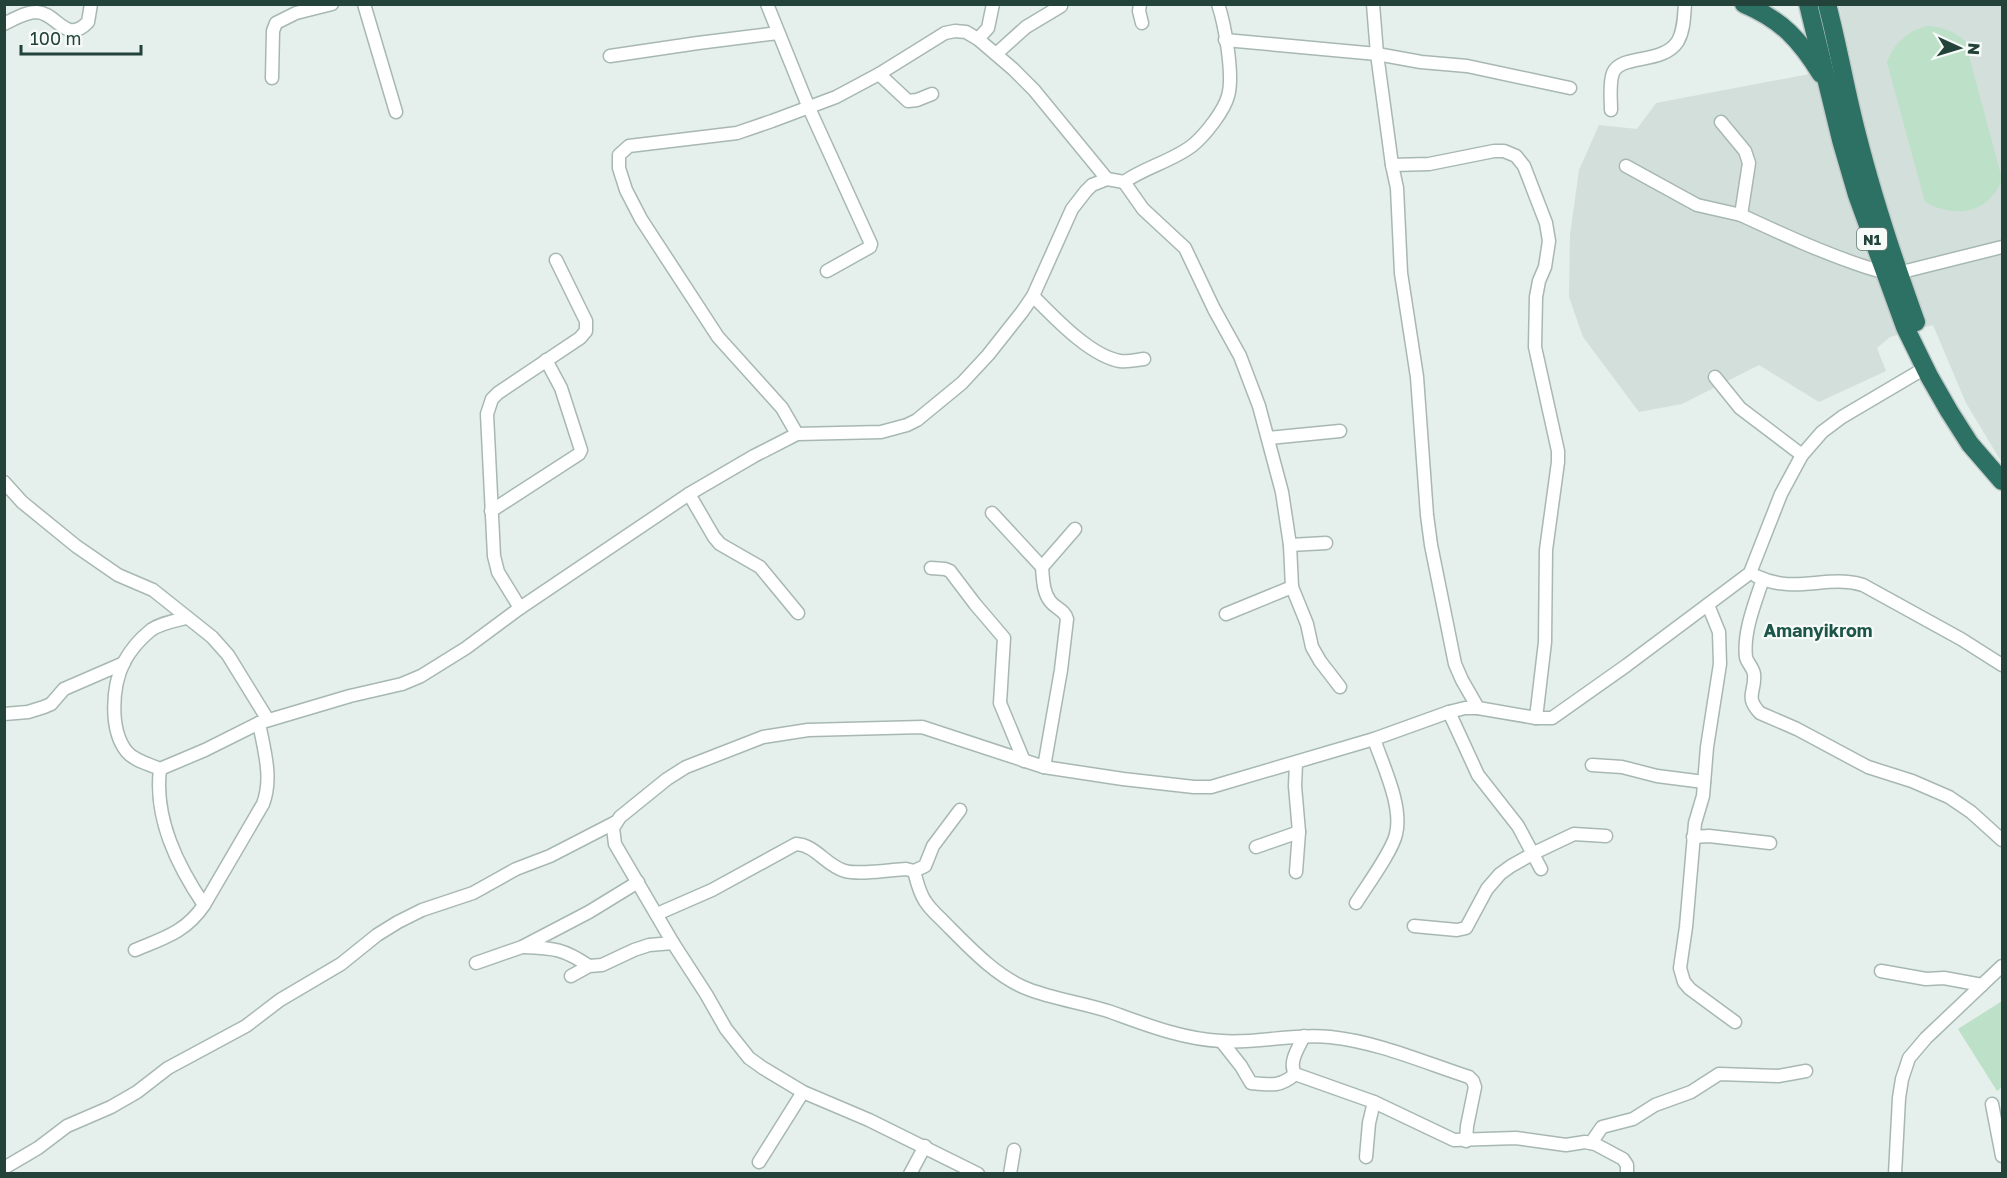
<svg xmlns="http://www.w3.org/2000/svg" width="2007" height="1178" font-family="'Golos Text',sans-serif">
<rect width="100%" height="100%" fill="#e5efeb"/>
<path fill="#d3dfda" d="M1839 5H2002V463L1966 403 1933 325 1890 337 1877 348 1886 371 1819 402 1759 365 1682 404 1639 412 1583 337 1569 297 1570 235 1579 170 1599 125 1637 129 1656 103 1852 66Z"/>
<g fill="#bde0c8">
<path d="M1927 26C1943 27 1953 31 1965 41L2002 179C1989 215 1954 218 1925 202L1887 62C1895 42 1906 32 1927 26Z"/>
<path d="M2002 1001V1087L1997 1091 1958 1029Z"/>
</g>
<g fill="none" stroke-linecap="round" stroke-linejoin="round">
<g stroke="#a7b8b2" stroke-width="15">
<g id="minor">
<path d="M364 4 396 112"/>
<path d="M767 4 809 108 871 244 870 247 827 271"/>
<path d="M1140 4 1139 11 1142 23"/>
<path d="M1373 4 1377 54 1392 165 1397 188 1401 273 1417 377 1427 515 1431 545 1455 664 1462 680 1478 708 1536 718H1552L1627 665 1750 573 1781 494 1802 455 1822 432 1842 417 1925 368"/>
<path d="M4 24C14 19 25 12 37 12 57 13 66 45 88 22L91 4"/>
<path d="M978 39 988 28 993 4"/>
<path d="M1225 40 1377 54 1421 62 1467 66 1570 88"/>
<path d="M996 54 1026 27 1061 6"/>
<path d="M610 56 698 43 778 33"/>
<path d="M879 74 908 101 917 100 932 94"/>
<path d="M272 78 273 31 276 23 296 13 332 4"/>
<path d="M1611 110C1611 99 1609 83 1613 73 1620 54 1663 65 1678 41 1684 30 1684 17 1685 4"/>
<path d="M1721 122 1745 151 1749 163 1741 215C1782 234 1823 253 1866 267 1878 271 1886 273 1898 273L2002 247"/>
<path d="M1392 165 1429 164 1494 151H1504L1516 156 1524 166 1546 223 1549 241 1545 267 1539 281 1536 297 1535 347 1558 451V462L1546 550 1545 642 1536 718"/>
<path d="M1626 166 1697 205 1741 215"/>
<path d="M1124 182 1143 209 1185 248 1214 309 1240 356 1259 406 1282 492 1290 545 1292 587 1307 624 1312 647 1320 661 1340 687"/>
<path d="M1033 296C1054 317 1090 356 1120 361 1128 362 1136 360 1144 359"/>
<path d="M1715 377 1740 408 1802 455"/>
<path d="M797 434 782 408 718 337 641 219 626 190 619 168V155L629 146 737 133 772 121 836 97 879 74 945 33 955 31 966 32 978 39 1013 69 1034 90 1107 179"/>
<path d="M1269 438 1340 431"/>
<path d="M4 482 22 502 76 546 118 575 153 590 212 637 228 655 268 720"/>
<path d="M689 494 714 537 720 544 760 567 798 613"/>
<path d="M491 511 579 454 581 450 561 388 546 360"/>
<path d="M992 513 1042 567"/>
<path d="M1290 545 1326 543"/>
<path d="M931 568 945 569 950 571 975 604 1004 638 1000 703 1024 761"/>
<path d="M1756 576C1796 595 1825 574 1863 585L1961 639 2002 665"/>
<path d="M1763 579C1755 603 1743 632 1746 657 1747 663 1753 667 1754 674 1756 692 1744 696 1760 713L1797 729 1868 767 1912 781 1949 797 1971 812 2002 840"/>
<path d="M1708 605 1719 632 1720 664 1707 747 1703 796 1695 823 1686 927 1680 968 1684 982 1690 989 1735 1022"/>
<path d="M520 608 498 572 494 556 487 414 492 399 498 393 580 338 586 331V321L556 260"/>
<path d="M1226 614 1292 587"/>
<path d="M186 618C174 621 161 623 151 630 141 638 130 651 124 662 112 686 109 730 127 752 135 761 149 764 160 769L205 750 259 723 350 696 402 684 421 676 466 648 520 608 689 494 754 456 797 434 881 432 907 425 917 420 962 383 988 355 1022 312 1033 296 1072 209 1086 191 1092 185 1107 179 1124 182C1145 167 1173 161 1193 145 1205 135 1224 111 1228 96 1234 76 1225 25 1218 4"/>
<path d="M1449 712 1478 775 1518 826 1541 869"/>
<path d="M4 714 28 712 44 707 51 704 64 689 124 663"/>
<path d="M1592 765 1622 767 1657 776 1704 782"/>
<path d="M1044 767 1061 670 1067 619C1065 610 1056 609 1050 601 1043 592 1043 579 1042 567L1075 529"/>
<path d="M1693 837 1709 836 1770 843"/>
<path d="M1256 847 1299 832"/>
<path d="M914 871C917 882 919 892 925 901 930 909 937 915 943 921 967 945 996 977 1028 989 1053 999 1084 1003 1111 1012 1147 1025 1182 1039 1221 1041 1257 1044 1293 1033 1330 1037 1378 1042 1423 1062 1469 1077L1473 1081 1475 1087 1467 1126 1466 1141"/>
<path d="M1296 872 1299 832 1295 786 1296 763"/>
<path d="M1356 903C1366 887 1393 850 1396 834 1403 806 1383 766 1374 739"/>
<path d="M204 905 263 804C273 778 264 750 259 723"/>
<path d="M657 914 712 890 796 844C816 845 826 866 845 871 859 875 890 870 906 869L914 871 925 866 933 846 960 810"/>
<path d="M1414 926 1457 930 1466 928 1487 889 1500 874 1511 866 1534 853 1574 834 1606 836"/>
<path d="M524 947C554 948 564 949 589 966"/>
<path d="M135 950C164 938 186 932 204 905 177 865 154 818 160 769"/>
<path d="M476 963 522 947 589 912 638 882"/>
<path d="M1881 971 1926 979 1944 978 1982 985"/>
<path d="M571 976 589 966 602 965 634 950 649 945 673 943"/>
<path d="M1304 1036C1299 1047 1288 1062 1295 1074L1374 1102 1454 1140 1516 1138 1566 1145 1585 1142 1595 1144 1623 1159 1627 1165V1174"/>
<path d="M1222 1042 1241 1066 1251 1083C1270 1085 1281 1087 1295 1074"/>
<path d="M1992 1104 2002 1156"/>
<path d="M1591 1143 1602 1127 1633 1119 1655 1105 1691 1092 1719 1074 1778 1076 1806 1071"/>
<path d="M1366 1157 1369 1123 1374 1102"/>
<path d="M759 1162 803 1092"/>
<path d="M4 1168 38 1148 67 1126 111 1107 137 1092 168 1068 246 1026 280 1000 341 964 377 935 398 922 422 910 473 893 516 869 550 856 616 822"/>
<path d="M910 1174 925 1146"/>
<path d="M978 1174 869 1120 803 1092 763 1068 749 1058 726 1029 706 994 673 943 615 844 613 828 620 817 667 779 686 767 763 737 808 730 922 727 1044 767 1123 779 1194 787H1211L1374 739 1449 712 1465 708H1478"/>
<path d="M1010 1174 1014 1150"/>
<path d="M1895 1174 1899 1098 1902 1079 1909 1058 1926 1038 2002 966"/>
</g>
</g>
<g stroke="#c1cac8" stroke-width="21">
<g id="highway">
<path d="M1744 4C1782 20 1800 40 1821 74"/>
<path d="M1808 4 1841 140 1857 195 1905 327 1929 376 1949 411 1970 444 2002 481"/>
<path d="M1827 4C1839 49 1846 94 1858 138 1874 201 1894 261 1916 322"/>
</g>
</g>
<use href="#minor" stroke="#fff" stroke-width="12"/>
<use href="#highway" stroke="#2d7064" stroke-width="18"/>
</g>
<g text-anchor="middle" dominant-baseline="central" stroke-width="4.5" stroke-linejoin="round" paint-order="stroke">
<rect fill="#f6fbf8" stroke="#627a73" stroke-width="1.5" x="1857" y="228" width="30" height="22" rx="4.5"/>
<g font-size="14" font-weight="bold" fill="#23423a">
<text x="1872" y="239">N1</text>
</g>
<g font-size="18" font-weight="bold" fill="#1d5549" stroke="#f6fbf8">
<text x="1818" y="630">Amanyikrom</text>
</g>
</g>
<rect width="2007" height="1178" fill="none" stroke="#23423a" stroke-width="12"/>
<g transform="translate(1959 48) rotate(94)" stroke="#f6fbf8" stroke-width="4.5" paint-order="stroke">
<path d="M0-4.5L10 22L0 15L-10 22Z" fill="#23423a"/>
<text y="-9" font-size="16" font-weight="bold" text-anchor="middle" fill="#23423a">N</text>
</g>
<path d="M21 45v9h120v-9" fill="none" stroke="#23423a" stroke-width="3"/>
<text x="30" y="45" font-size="18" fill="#23423a" stroke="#f6fbf8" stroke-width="4.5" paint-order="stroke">100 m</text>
</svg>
